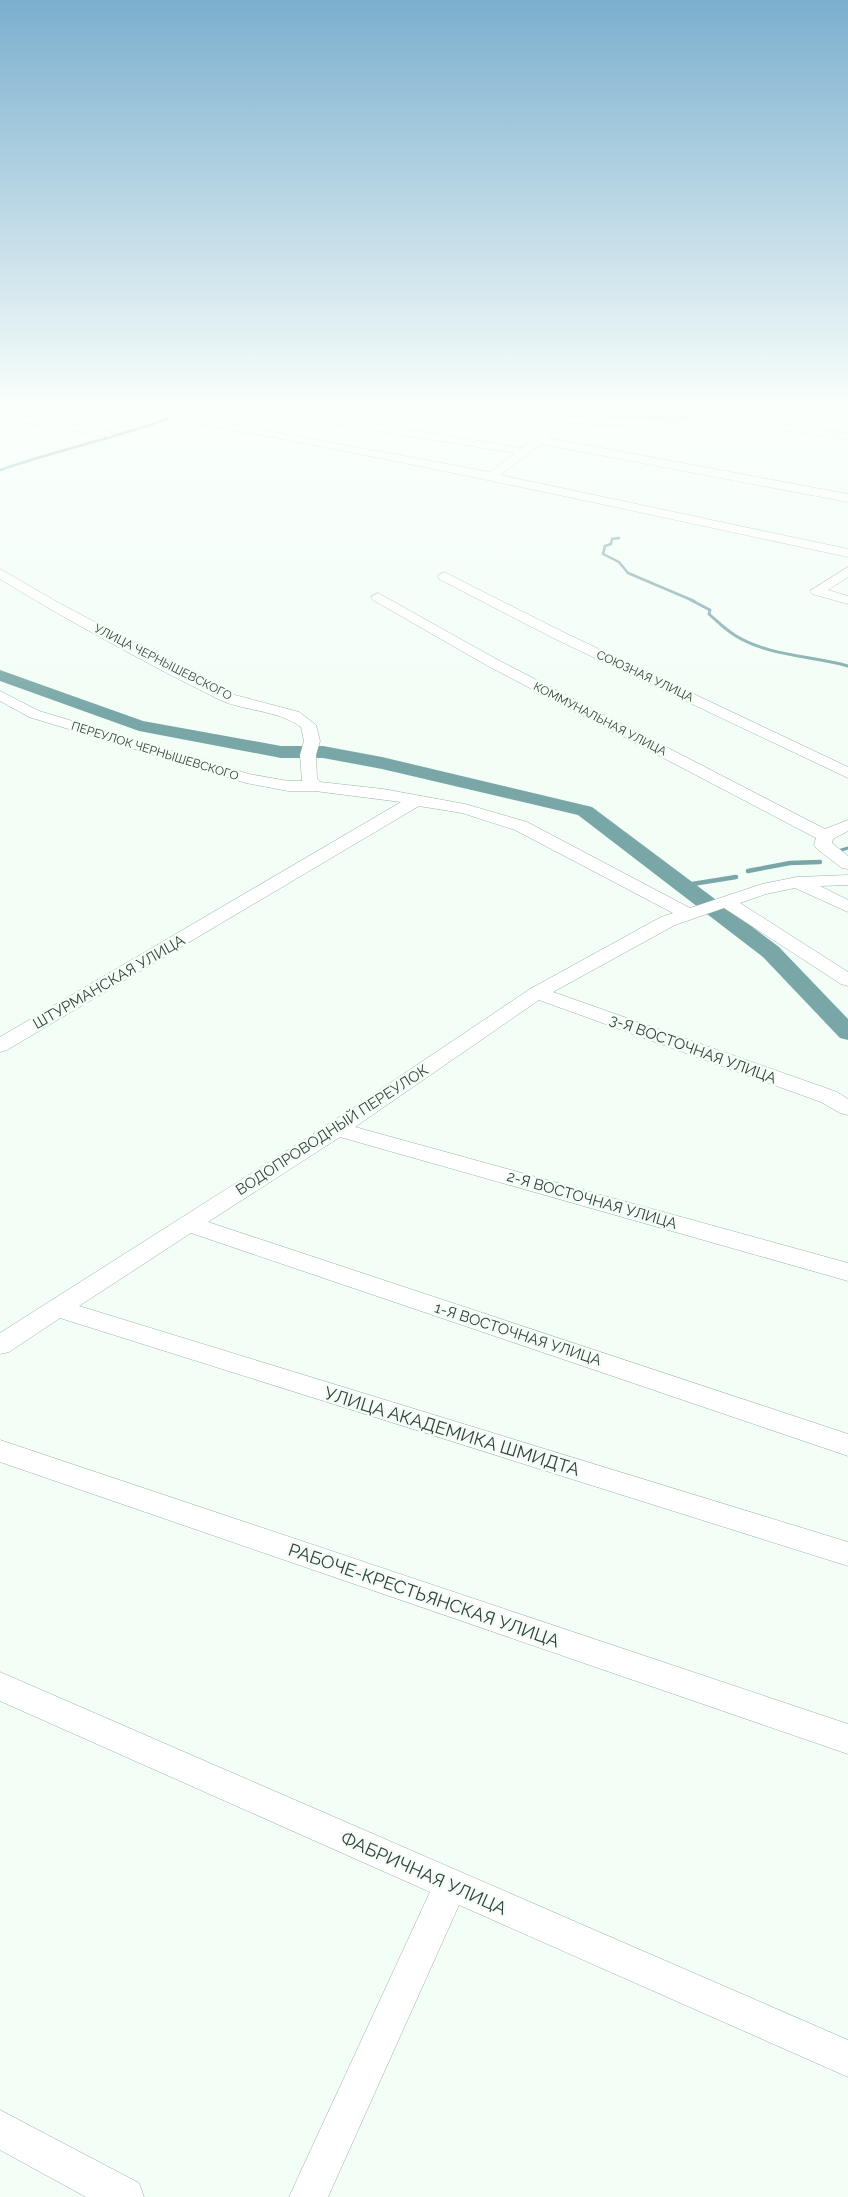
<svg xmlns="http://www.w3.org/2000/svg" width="848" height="2197" font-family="Raleway,sans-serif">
<rect width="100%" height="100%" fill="#f3fef7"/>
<path fill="#e4edd3" d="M502 404H726L686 423 568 416 574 412Z"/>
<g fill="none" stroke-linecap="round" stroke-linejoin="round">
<g stroke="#79a7a7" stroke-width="2.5">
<path d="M0 470C57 450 116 438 173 417"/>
<path d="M619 538 612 539 611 544 605 546 603 554 619 562 628 573 694 601"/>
</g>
<g stroke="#79a7a7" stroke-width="3">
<path d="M691 600 710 610 709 614C718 622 726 630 736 636 769 656 812 656 848 666"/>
<path d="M838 851 848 848"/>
</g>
<g stroke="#79a7a7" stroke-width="4.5">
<path d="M748 871 790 863 820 862"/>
<path d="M686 885 736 877"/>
</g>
<path fill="#79a7a7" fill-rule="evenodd" d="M0 670 143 721 281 746H323L382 757 592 807 779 947 848 1019V1040L840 1038 763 957 578 815 382 769 323 758H281L139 731 0 681Z"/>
<g stroke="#9ab3a4" stroke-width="1">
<g id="minor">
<path d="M96 404H121L168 412 239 404H278L297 412 338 404H350L341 411 317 415 522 448 547 429 412 407 407 404H433L554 424 565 418 583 416 678 422C699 417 713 404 734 404L718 414 848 434V440L709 418 700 423 678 428 571 423 548 438 848 494V502L541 444 500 475 848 549V557C600 504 351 448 101 407ZM268 407C284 415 294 419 311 416V420L315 421 515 453 490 472 188 416Z"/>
<path d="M0 412 109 431 114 434 109 437 0 418Z"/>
<path d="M848 567V577L828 590 848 596V604L812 594 810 591Z"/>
<path d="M0 569 59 603 231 694 299 712 316 725 320 741 316 755 317 778 320 782 383 789 465 804 527 822 690 908 762 884 797 877 848 875V885L820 886 848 900V912L795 888 766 894 740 903 848 972V986L841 984 724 908 675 925 553 992 837 1092 848 1099V1115L840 1113 821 1102 539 1000 355 1127 848 1263V1281L340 1137 208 1222 848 1434V1456L191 1233 79 1306 848 1542V1566L60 1318 9 1352 0 1354V1333L329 1124 530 989 661 917 673 913 515 830 462 813 419 806 7 1050 0 1052V1037L401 802 315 791H288L246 783 29 717 0 701V691L39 711 249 774 288 781H302L300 755 304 741 301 727C276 709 245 712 218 699 144 662 70 622 0 579Z"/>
<path d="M444 572 563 632 848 767V778L553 638 439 579 438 576Z"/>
<path d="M378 593 498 660 825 829 848 820V831L833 839 832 843 848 856V869L842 868 817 849 814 845 816 838 488 666 373 600 371 597Z"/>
<path d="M0 1440 848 1724V1754L0 1462Z"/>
<path d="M0 1672 848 2040V2077L459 1905 328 2197H289L430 1892 0 1701Z"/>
<path d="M0 2110 139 2183 144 2197H86L0 2150Z"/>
</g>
</g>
<use href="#minor" fill="#fff" fill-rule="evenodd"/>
</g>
<linearGradient id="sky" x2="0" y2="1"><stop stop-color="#7bafce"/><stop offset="0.57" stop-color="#fafffb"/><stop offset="1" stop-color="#fafffb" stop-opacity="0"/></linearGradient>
<rect width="848" height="712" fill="url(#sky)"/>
<g text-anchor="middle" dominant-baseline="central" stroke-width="5" stroke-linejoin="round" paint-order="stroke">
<g font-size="12" fill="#353f39" stroke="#f3fef7">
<text transform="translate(163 662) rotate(27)">УЛИЦА ЧЕРНЫШЕВСКОГО</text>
<text transform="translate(645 676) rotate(25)">СОЮЗНАЯ УЛИЦА</text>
<text transform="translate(600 719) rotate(27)">КОММУНАЛЬНАЯ УЛИЦА</text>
<text transform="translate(155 751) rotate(17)">ПЕРЕУЛОК ЧЕРНЫШЕВСКОГО</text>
</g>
<g font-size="15" fill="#353f39" stroke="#f3fef7">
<text transform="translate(109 982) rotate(-30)">ШТУРМАНСКАЯ УЛИЦА</text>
<text transform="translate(693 1049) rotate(20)">3-Я ВОСТОЧНАЯ УЛИЦА</text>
<text transform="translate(332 1130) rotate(-33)">ВОДОПРОВОДНЫЙ ПЕРЕУЛОК</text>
<text transform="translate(592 1200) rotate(16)">2-Я ВОСТОЧНАЯ УЛИЦА</text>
<text transform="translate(518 1334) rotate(18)">1-Я ВОСТОЧНАЯ УЛИЦА</text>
</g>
<g font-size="18" fill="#353f39" stroke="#f3fef7">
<text transform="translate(452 1431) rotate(17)">УЛИЦА АКАДЕМИКА ШМИДТА</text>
<text transform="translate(424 1595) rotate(19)">РАБОЧЕ-КРЕСТЬЯНСКАЯ УЛИЦА</text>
<text transform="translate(424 1873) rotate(24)">ФАБРИЧНАЯ УЛИЦА</text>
</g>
</g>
</svg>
